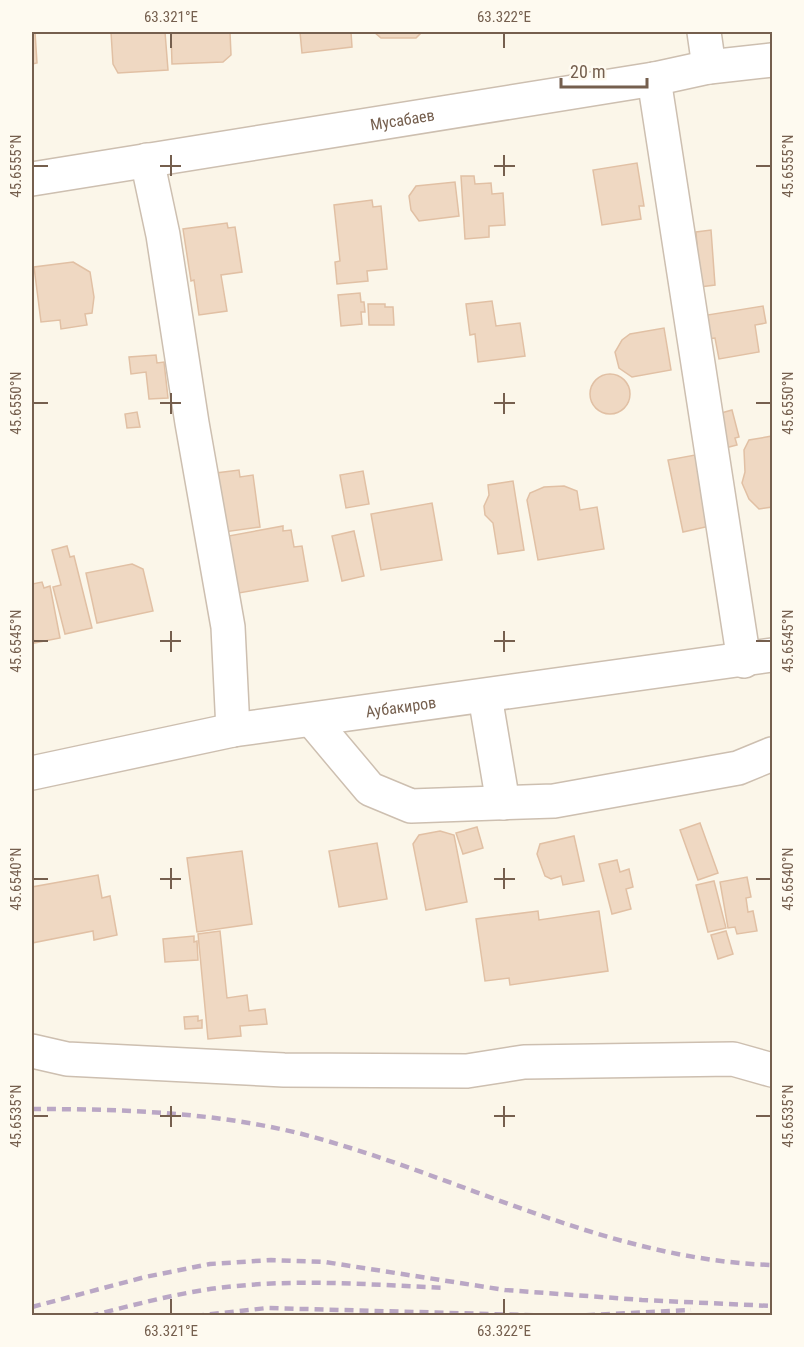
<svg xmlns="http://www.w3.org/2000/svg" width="804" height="1347" font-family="'Roboto Condensed',sans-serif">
<rect width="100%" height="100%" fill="#fbf6e9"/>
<g fill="#efd8c2" stroke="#e1c0a4" stroke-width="1.5">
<path d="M32 32H35L37 63 32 64Z"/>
<path d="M111 32H165L168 70 118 73 113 64Z"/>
<path d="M171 32H230L231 55 223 62 172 64Z"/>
<path d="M300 32H351L352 47 302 53Z"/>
<path d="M374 32H422L416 38H381Z"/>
<path d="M637 163 644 206H639L641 219 602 225 593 170Z"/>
<path d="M461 176H474L475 184 491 183 492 194 503 193 505 225 489 226V237L465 239Z"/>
<path d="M455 182 459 216 419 221 411 210 409 196 416 186Z"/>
<path d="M372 200 373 207 381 206 387 269 367 271 368 281 337 284 335 262 340 261 334 205Z"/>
<path d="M227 223 228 228 235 227 242 272 221 275 227 311 199 315 194 280 191 281 183 229Z"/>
<path d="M711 230 715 285 700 287 696 232Z"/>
<path d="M73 262 90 272 94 297 92 313 85 314 87 325 61 329 60 320 41 322 34 267Z"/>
<path d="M360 293 361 302H364L365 312H361L362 324 341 326 338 295Z"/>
<path d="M492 301 496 326 520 323 525 356 478 362 475 334 470 335 466 304Z"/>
<path d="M368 304H385V307H393L394 325H369Z"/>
<path d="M763 306 766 323 755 325 759 352 719 359 715 338 705 339 701 316Z"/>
<path d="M664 328 671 370 632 377 619 368 615 352 622 340 630 334Z"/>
<path d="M156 355 157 363 164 362 168 398 149 399 146 372 131 374 129 357Z"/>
<circle cx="610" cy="394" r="20"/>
<path d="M732 410 739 437 735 438 737 445 725 448 714 415Z"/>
<path d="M137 412 140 427 127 428 125 414Z"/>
<path d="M772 436V507L759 509 749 499 742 483 745 472 744 450 749 440Z"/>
<path d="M695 455 710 526 683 532 668 460Z"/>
<path d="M239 470 240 477 253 475 260 527 224 532 216 473Z"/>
<path d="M363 471 369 504 346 508 340 475Z"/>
<path d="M513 481 524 550 498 554 493 523 485 515 484 506 489 495 488 485Z"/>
<path d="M564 486 577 491 580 510 597 507 604 549 538 560 527 500 530 493 544 487Z"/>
<path d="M432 503 442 560 381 570 371 514Z"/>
<path d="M283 526V531L291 530 294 547 302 546 308 581 233 594 223 537Z"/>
<path d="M354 531 364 576 342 581 332 536Z"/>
<path d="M67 546 70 557 74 556 92 628 65 634 53 587 61 585 52 550Z"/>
<path d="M132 564 143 569 153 611 97 623 86 573Z"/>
<path d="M42 582 44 588 50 586 60 638 34 643 32 630V584Z"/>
<path d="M700 823 718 873 698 880 680 830Z"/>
<path d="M477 827 483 848 463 854 456 833Z"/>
<path d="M440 831 454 835 467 902 426 910 413 844 419 835Z"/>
<path d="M574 836 584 881 563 885 561 876 551 879 545 876 537 854 540 844Z"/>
<path d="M377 843 387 899 339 907 329 851Z"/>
<path d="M242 851 252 924 197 932 187 858Z"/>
<path d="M617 860 620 872 629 869 633 887 626 889 631 909 612 914 599 864Z"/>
<path d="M98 875 102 898 110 896 117 935 94 940 93 931 32 943V887Z"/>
<path d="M747 877 751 897 746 898 748 912 753 911 757 931 737 934 735 927 728 928 720 882Z"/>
<path d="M714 881 726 928 708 932 696 885Z"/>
<path d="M538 911 539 920 599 911 608 971 510 985 509 978 485 981 476 919Z"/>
<path d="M220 931 227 998 247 995 249 1011 265 1009 267 1024 240 1026 241 1036 208 1039 198 934Z"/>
<path d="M726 931 733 954 718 959 711 935Z"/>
<path d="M194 936V942L197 941 198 960 165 962 163 939Z"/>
<path d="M198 1016V1021L202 1020V1028L185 1029 184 1017Z"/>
</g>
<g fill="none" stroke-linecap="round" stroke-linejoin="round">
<g stroke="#cdbfb0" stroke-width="36">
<g id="minor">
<path d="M704 32 709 67"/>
<path d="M654 79 744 661"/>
<path d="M147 160 163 235 192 423 228 627 233 730"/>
<path id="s1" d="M32 179 654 79 709 67 772 60"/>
<path d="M485 696 503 803"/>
<path d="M312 720 370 789 411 806 554 801 738 768 772 754"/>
<path id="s2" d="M32 773 233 730 772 655"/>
<path d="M32 1051 67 1059 284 1070 467 1071 524 1062 733 1059 772 1070"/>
</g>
</g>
<use href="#minor" stroke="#fff" stroke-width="33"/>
<g stroke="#baa7c5" stroke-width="4.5" stroke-dasharray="9 6" stroke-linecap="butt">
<path d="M32 1109C122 1109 214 1112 302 1134 459 1175 607 1260 772 1265"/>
<path d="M32 1307 145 1277 210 1264 271 1260 325 1262 505 1290 642 1300 772 1306"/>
<path d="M90 1316C138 1304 187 1290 237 1286 307 1279 376 1285 446 1288"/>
<path d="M195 1316 267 1308 563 1316"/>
<path d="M571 1316 691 1310"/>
</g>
</g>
<path fill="none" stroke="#755f4e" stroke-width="2" d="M171 33V48M504 33V48M171 155V176M504 155V176M33 166H48M160 166H181M494 166H515M756 166H771M171 393V414M504 393V414M33 403H48M160 403H181M494 403H515M756 403H771M171 631V652M504 631V652M33 641H48M160 641H181M494 641H515M756 641H771M171 868V889M504 868V889M33 879H48M160 879H181M494 879H515M756 879H771M171 1106V1127M504 1106V1127M33 1116H48M160 1116H181M494 1116H515M756 1116H771M171 1299V1314M504 1299V1314"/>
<g text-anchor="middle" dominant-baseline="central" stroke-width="5" stroke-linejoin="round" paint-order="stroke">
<g font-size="16" fill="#755f4e" stroke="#fefaf0">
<text stroke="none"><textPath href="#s1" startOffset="375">Мусабаев</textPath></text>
<text stroke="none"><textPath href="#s2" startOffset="375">Аубакиров</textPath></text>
</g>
</g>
<rect width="804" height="1347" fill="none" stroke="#fefaf0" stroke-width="66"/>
<path d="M561 78v9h86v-9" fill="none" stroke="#755f4e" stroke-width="3"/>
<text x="570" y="78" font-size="18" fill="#755f4e" stroke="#fefaf0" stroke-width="4.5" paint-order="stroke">20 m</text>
<rect x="33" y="33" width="738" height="1281" fill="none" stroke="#755f4e" stroke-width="2"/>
<g font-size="15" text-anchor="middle" fill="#755f4e">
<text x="171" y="22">63.321°E</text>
<text x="504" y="22">63.322°E</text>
<text transform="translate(16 166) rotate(-90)" y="5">45.6555°N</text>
<text transform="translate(788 166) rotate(-90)" y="5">45.6555°N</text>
<text transform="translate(16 403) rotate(-90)" y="5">45.6550°N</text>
<text transform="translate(788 403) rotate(-90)" y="5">45.6550°N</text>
<text transform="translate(16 641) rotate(-90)" y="5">45.6545°N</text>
<text transform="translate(788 641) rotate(-90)" y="5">45.6545°N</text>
<text transform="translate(16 879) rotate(-90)" y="5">45.6540°N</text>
<text transform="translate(788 879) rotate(-90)" y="5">45.6540°N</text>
<text transform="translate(16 1116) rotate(-90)" y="5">45.6535°N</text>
<text transform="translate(788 1116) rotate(-90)" y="5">45.6535°N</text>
<text x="171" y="1336">63.321°E</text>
<text x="504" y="1336">63.322°E</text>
</g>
</svg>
